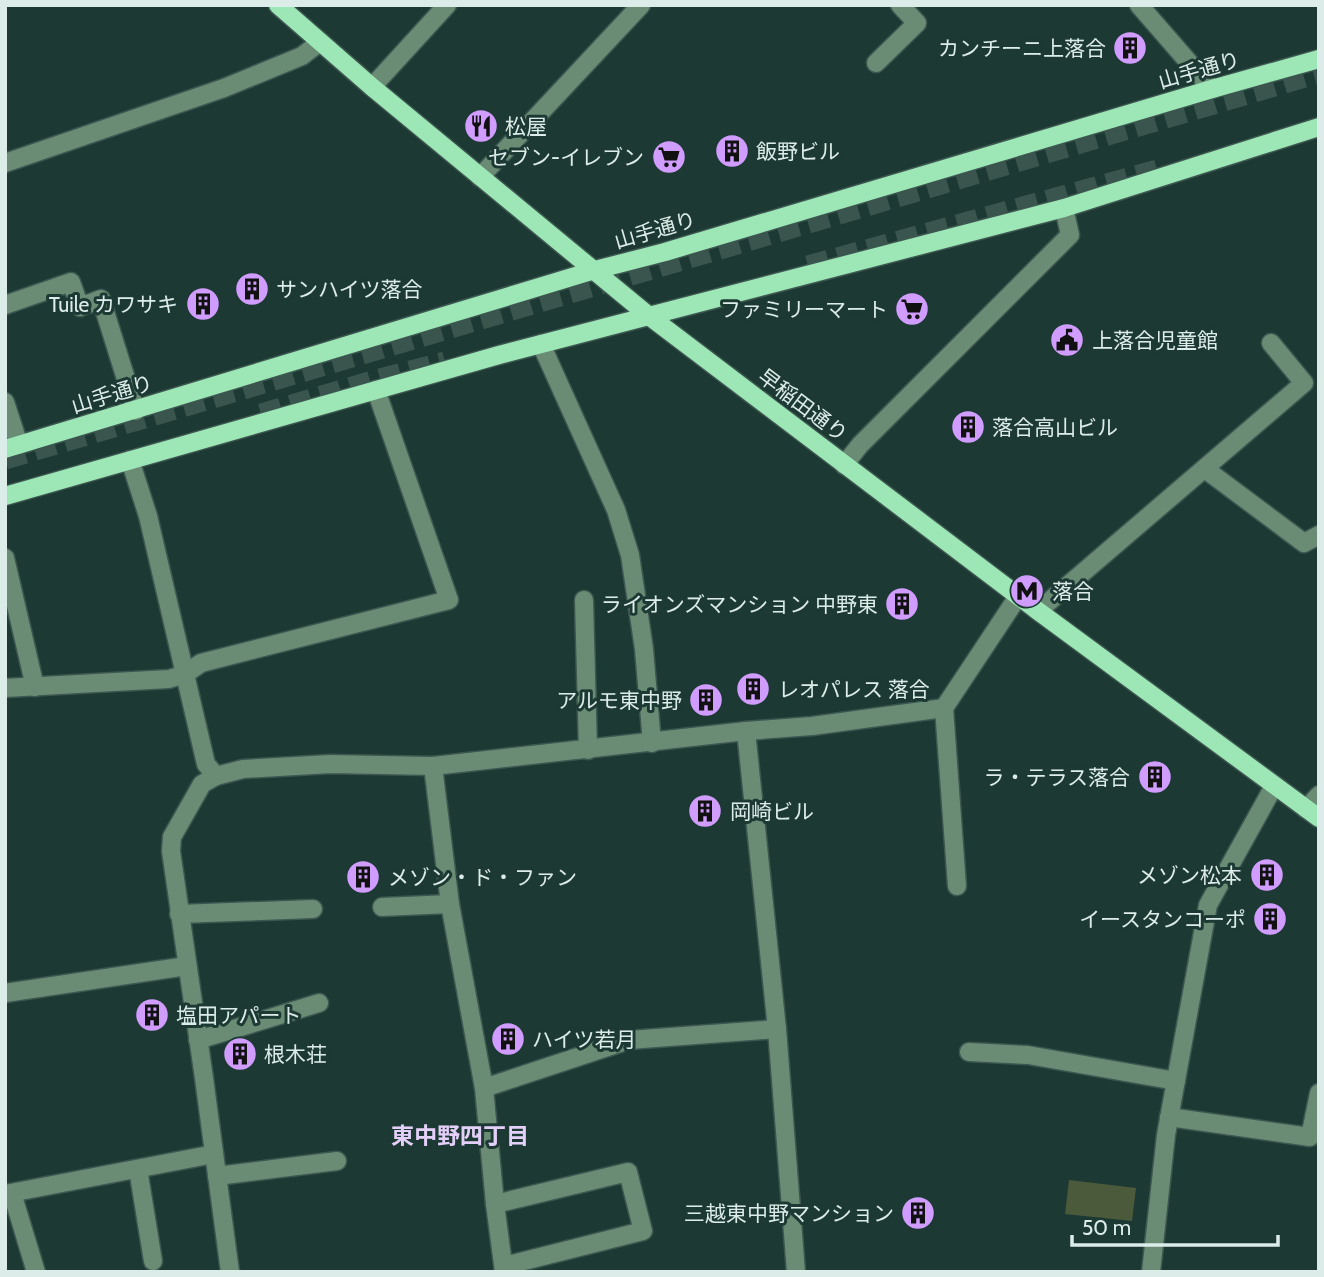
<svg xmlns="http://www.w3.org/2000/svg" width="1324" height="1277" font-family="Cabin,'Noto Sans JP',sans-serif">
<rect width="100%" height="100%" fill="#1d3933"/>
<path fill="#4c5a3c" d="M1069 1180 1136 1188 1132 1221 1065 1214Z"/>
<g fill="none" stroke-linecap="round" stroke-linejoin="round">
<g stroke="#3a544e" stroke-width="21" stroke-dasharray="21 10" stroke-linecap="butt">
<path d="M808 266 1165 168"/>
<path d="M261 414 376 380 445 362"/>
<path d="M5 459 1319 73"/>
</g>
<g stroke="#3c5650" stroke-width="21">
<g id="minor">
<path d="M1139 5 1212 89"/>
<path d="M876 63 917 23 900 5"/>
<path d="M372 87 447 5"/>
<path d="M5 163 224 88 302 56 320 42"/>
<path d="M480 177 641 5"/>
<path d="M5 305 71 282 80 307 101 299 136 411"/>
<path d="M541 344 616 510 630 555 644 649 652 743"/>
<path d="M5 402 19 445"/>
<path d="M130 460 148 516 206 764 216 776"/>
<path d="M844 465 860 445 1070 235 1064 208"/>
<path d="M1205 469 1304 543 1319 535"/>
<path d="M5 558 35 687"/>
<path d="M584 600 588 750"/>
<path d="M1038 611 1304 383 1271 343"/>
<path d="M5 688 169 679 185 674 201 663 449 600 376 390"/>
<path d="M944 708 957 886"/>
<path d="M746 731 777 1029 796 1272"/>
<path d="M433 766 450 904 484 1088 495 1204 504 1272"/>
<path d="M1306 809 1319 795"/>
<path d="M382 907 450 904"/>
<path d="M179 914 313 909"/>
<path d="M5 993 187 966"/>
<path d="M198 1040 319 1003"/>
<path d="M969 1052 1028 1055 1176 1081"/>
<path d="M484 1088 629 1040 777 1029"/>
<path d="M1169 1117 1310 1137 1319 1093"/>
<path d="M138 1169 153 1261"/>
<path d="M217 1176 337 1161"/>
<path d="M12 1193 36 1272"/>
<path d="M5 1194 214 1154"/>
<path d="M495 1204 628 1172 643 1231 504 1266"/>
<path d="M230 1272 204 1078 171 851 172 837 202 784 216 776 243 769 330 764 433 766 746 731 812 726 944 708 1019 595"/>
<path d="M1151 1272 1166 1135 1208 905 1274 786"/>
</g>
</g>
<g stroke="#3c5650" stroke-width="21">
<g id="major">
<path d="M278 5 372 87 649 316 1038 611 1319 818"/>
<path d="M5 449 595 270 665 252 1212 89 1319 59"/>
<path d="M5 496 499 355 1064 208 1319 127"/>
</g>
</g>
<use href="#minor" stroke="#6a8c75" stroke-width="18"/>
<use href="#major" stroke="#9de6b5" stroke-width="18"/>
</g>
<defs>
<g id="building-disc" transform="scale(1.75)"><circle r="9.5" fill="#d09dff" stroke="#1d3933"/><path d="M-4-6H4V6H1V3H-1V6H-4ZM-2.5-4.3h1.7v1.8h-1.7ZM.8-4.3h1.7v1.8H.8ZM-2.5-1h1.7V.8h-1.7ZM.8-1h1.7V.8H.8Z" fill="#111"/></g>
<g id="restaurant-disc" transform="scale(1.75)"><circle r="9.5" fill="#d09dff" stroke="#1d3933"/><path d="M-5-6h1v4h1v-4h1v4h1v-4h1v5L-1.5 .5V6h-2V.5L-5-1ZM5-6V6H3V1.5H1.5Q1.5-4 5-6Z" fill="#111"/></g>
<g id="supermarket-disc" transform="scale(1.75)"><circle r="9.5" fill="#d09dff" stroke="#1d3933"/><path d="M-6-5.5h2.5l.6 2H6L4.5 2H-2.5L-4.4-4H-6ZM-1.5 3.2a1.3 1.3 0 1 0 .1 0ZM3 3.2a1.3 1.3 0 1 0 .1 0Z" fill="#111"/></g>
<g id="civic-disc" transform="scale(1.75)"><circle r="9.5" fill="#d09dff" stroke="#1d3933"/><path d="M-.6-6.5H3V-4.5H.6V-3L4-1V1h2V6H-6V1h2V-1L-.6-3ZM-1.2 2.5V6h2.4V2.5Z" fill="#111"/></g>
<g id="metro-disc" transform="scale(1.75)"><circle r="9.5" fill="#d09dff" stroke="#1d3933"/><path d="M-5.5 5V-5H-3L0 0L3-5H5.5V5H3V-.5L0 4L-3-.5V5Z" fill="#111"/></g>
</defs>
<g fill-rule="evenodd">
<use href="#building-disc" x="1130" y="48"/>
<use href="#restaurant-disc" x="481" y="126"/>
<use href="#building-disc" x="732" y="151"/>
<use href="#supermarket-disc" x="669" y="157"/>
<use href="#building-disc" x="252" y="289"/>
<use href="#building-disc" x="203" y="304"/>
<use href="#supermarket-disc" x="912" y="309"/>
<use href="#civic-disc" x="1067" y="340"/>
<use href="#building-disc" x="968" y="427"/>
<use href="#metro-disc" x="1027" y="591"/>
<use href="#building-disc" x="902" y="604"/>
<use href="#building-disc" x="753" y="689"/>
<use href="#building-disc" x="706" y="700"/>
<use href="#building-disc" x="1155" y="777"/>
<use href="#building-disc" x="705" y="811"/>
<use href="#building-disc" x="1267" y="875"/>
<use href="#building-disc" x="363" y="877"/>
<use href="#building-disc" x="1270" y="919"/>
<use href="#building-disc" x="152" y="1015"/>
<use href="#building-disc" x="508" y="1039"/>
<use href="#building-disc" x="240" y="1054"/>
<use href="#building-disc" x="918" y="1213"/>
</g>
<g text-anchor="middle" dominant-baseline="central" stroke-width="6" stroke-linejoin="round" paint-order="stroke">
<g font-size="21" fill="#dcece8" stroke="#1d3933" text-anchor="start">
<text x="1106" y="48" text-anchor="end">カンチーニ上落合</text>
<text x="505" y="126">松屋</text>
<text x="756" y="151">飯野ビル</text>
<text x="644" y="157" text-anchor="end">セブン-イレブン</text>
<text x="276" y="289">サンハイツ落合</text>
<text x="178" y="304" text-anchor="end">Tuile カワサキ</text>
<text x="888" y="309" text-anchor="end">ファミリーマート</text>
<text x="1092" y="340">上落合児童館</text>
<text x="992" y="427">落合高山ビル</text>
<text x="1052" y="591">落合</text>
<text x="878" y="604" text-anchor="end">ライオンズマンション 中野東</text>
<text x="778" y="689">レオパレス 落合</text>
<text x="682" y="700" text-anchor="end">アルモ東中野</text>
<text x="1130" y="777" text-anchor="end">ラ・テラス落合</text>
<text x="730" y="811">岡崎ビル</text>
<text x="1242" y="875" text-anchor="end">メゾン松本</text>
<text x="388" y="877">メゾン・ド・ファン</text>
<text x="1246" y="919" text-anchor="end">イースタンコーポ</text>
<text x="176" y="1015">塩田アパート</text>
<text x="532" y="1039">ハイツ若月</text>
<text x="264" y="1054">根木荘</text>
<text x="894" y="1213" text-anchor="end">三越東中野マンション</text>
</g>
<g font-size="21" fill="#dcece8" stroke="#1d3933">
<text transform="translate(1199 70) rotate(-16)">山手通り</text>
<text transform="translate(655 230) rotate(-16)">山手通り</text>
<text transform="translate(112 394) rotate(-17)">山手通り</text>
<text transform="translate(803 405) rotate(37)">早稲田通り</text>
</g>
<g font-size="23" font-weight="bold" fill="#e3cff8" stroke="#1d3933">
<text x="460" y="1136">東中野四丁目</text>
</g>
</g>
<rect width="1324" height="1277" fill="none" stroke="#dcece8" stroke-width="14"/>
<path d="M1072 1235v10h206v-10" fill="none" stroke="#dcece8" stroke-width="3.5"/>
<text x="1082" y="1235" font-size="21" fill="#dcece8" stroke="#1d3933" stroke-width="5" paint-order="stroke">50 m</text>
</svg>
